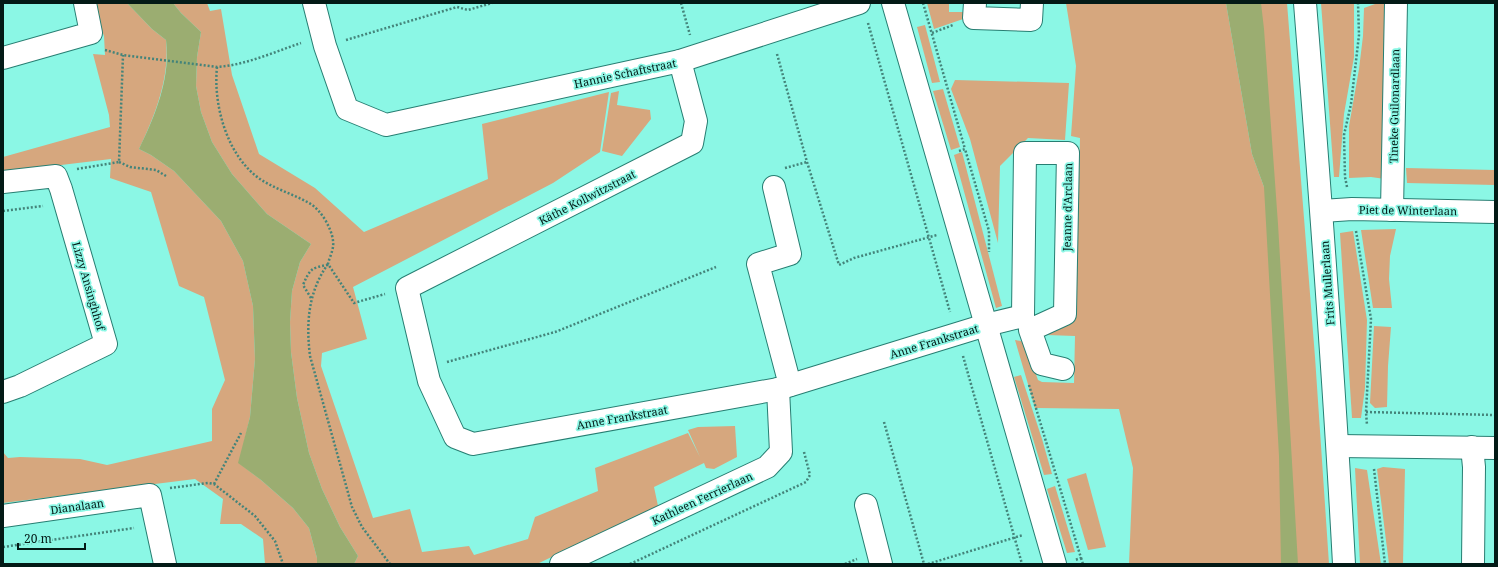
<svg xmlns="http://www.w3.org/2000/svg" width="1498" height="567" font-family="'Noto Serif',serif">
<rect width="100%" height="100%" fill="#8bf7e5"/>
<g fill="#d6a77e">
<path d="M92 3H127L152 29 166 40C170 78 155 115 139 149L151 155 174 171 221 221 243 261 253 306 255 359 250 417 239 463 261 480 293 508 309 528 317 558V564H265L263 539 241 524H220L223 499 195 479 3 503V452L8 458 20 457 80 459 107 465 212 441V409L225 380 204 297 179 286 151 192 110 178 111 159 3 172V157L110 127 109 115 93 54 105 55 104 36Z"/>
<path d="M173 3H207L210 11 221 9 232 75 259 154 315 188 364 232 488 179 482 124 609 92 600 152 553 183 353 287 367 339 322 353 321 366 373 518 410 509 422 552 469 546 474 555 528 539 535 517 598 491 595 468 688 433 700 457 688 430 698 427 735 426 737 457 714 469 706 468 704 463 654 487 658 506 537 564H354L358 556 340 527 322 489 309 453 297 398 291 352 290 322 292 291 300 262 311 244 267 214 232 174 212 142 201 112 196 86 197 57 201 32 181 13Z"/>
<path d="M927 3H949V12H969V17L934 29Z"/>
<path d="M1066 3H1226L1252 154 1264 187 1259 3H1287L1315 357 1329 564H1129L1133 468 1119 409 1035 408 1015 340 1021 341 1026 346 1038 380 1042 382 1074 383 1075 336 1047 335V314H1076L1080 138 1071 136 1076 66Z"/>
<path d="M1321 3H1354V57L1344 114 1339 177H1334Z"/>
<path d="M1388 3 1385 179 1371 177 1349 178V126L1359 69 1363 36 1364 8 1375 4Z"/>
<path d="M925 25 940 82 932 83 917 27Z"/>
<path d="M955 80 1069 83 1065 140 1028 138 1000 166 998 243 970 139 951 89Z"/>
<path d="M943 89 960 147 951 150 933 91Z"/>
<path d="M619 91 617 105 650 110 651 119 622 156 602 151 611 93Z"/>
<path d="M962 152 1002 306 996 308 954 155Z"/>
<path d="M1406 168 1495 170V185L1407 183Z"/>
<path d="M1396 229 1390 256 1389 279 1392 308H1373L1361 230Z"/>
<path d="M1353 231 1367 320 1365 388 1361 418H1352L1340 233Z"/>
<path d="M1374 326 1391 327 1388 366 1387 407 1375 408 1370 403Z"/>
<path d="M1021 375 1042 439 1052 474 1044 475 1014 377Z"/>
<path d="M1383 467 1405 469 1403 564H1389L1377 469Z"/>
<path d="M1355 468 1367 470 1381 564H1360Z"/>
<path d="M1086 473 1106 547 1088 550 1067 479Z"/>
<path d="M1055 486 1075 552 1067 553 1047 489Z"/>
</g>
<g fill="#9bad71">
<path d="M127 3H173L181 13 201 32 197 57 196 86 201 112 212 142 232 174 267 214 311 244 300 262 292 291 290 322 291 352 297 398 309 453 322 489 340 527 358 556 354 564H317V558L309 528 293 508 261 480 238 463 250 417 255 359 253 306 243 261 221 221 174 171 151 155 139 149C155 116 171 78 166 40L152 29Z"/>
<path d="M1226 3H1261L1264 29 1278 224 1298 564H1281L1279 456 1264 187 1252 154Z"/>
</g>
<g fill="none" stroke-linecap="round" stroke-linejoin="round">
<g stroke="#277e72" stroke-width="24">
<g id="minor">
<path d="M314 3 325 46 347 109 386 125 680 61 859 3"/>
<path d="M893 3 1055 564"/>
<path d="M975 3 974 18 1031 20 1032 3"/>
<path d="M1305 3C1320 190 1334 377 1344 564"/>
<path d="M3 58 91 33 85 3"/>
<path d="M680 61 696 121 692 143 407 288 429 381 455 437 473 444 778 389 986 325 1023 316 1025 153H1068L1065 314 1030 330 1042 364 1063 369"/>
<path d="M3 182 56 176 61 189 106 344 20 386 3 392"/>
<path d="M774 187 790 254 758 264 790 385"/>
<path d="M1392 210 1396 3"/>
<path d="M1322 211 1352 209 1495 212"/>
<path d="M1338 446 1495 448"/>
<path d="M1472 447 1474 467 1473 564"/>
<path d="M866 505 881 564"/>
<path d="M3 516 150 495 165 564"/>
<path d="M561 564 767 467 781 452 778 389"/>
</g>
</g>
<g stroke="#44847a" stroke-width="2.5" stroke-dasharray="2 2" stroke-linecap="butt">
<path d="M681 3 690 35"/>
<path d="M923 3 965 149"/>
<path d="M868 23 950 312"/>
<path d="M932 33 953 25"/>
<path d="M346 40 457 7 468 10 492 3"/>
<path d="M105 50 123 55 217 67C246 65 274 52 301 43"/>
<path d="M777 54 807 162 839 265 854 258 937 235"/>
<path d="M217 67C213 105 227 156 260 179 275 189 293 194 309 203 322 210 335 233 333 247 332 253 329 259 328 264L354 303 385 294"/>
<path d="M959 151 965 149 989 231V252"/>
<path d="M119 162 130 167 156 170 166 176"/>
<path d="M785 168 807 162"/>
<path d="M77 169 119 162 123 55"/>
<path d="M1347 187 1345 177 1344 135 1351 104 1359 35 1358 3"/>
<path d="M3 211 43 206"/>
<path d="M1356 231 1371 319 1366 412 1367 425"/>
<path d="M328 264C308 292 306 323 310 356L352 507 362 527 390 564"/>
<path d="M311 298 303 285C310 269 311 268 327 265"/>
<path d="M963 356 1022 564"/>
<path d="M447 362 555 332 716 267"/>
<path d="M1029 385 1081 558 1075 560"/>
<path d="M1366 412 1495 415"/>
<path d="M884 422 924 564"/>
<path d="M1374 469 1385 564"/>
<path d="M214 484 241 433"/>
<path d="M170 488 208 483 214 484 255 516 275 541 283 564"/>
<path d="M3 547 134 528"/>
<path d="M1081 558 1083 564"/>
<path d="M630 564 806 482 810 475 804 452"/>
<path d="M845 564 857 559"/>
<path d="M928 564 1023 535"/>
</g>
<use href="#minor" stroke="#fff" stroke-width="22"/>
</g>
<g text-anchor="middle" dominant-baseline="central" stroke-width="3.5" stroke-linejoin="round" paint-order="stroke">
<g font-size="11" fill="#031a16" stroke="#8bf7e5">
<text transform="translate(625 73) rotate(-12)">Hannie Schaftstraat</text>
<text transform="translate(1394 106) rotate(-89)">Tineke Guilonardlaan</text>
<text transform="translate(587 197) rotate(-27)">Käthe Kollwitzstraat</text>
<text transform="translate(1067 207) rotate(-89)">Jeanne d'Arclaan</text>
<text transform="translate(1408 210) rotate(1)">Piet de Winterlaan</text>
<text transform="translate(1327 283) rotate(-94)">Frits Mullerlaan</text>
<text transform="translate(89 286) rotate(74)">Lizzy Ansinghhof</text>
<text transform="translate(934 341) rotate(-17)">Anne Frankstraat</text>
<text transform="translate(622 417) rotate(-10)">Anne Frankstraat</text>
<text transform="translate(702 498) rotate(-25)">Kathleen Ferrierlaan</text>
<text transform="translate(77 506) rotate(-8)">Dianalaan</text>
</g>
</g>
<rect width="1498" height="567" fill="none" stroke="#031a16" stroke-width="8"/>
<path d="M18 543v6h67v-6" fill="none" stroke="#031a16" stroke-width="2"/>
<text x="24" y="543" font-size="12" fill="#031a16" stroke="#8bf7e5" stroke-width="3" paint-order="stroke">20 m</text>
</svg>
